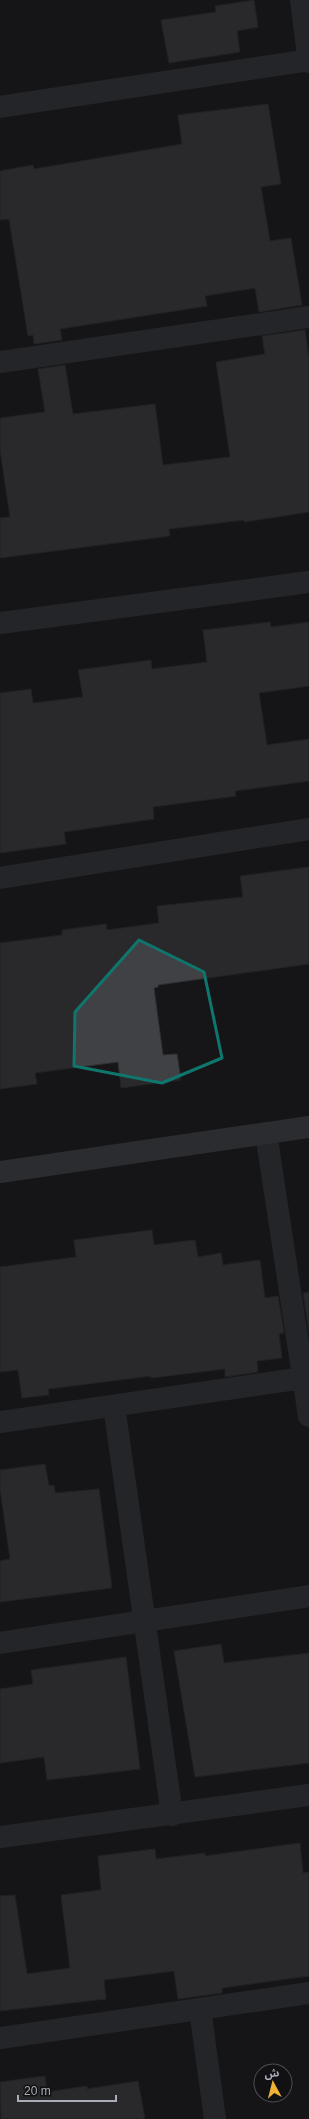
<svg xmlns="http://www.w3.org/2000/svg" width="309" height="2119" font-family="Arial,'Noto Sans Arabic',sans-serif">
<rect width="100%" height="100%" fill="#161618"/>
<g fill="#404145" stroke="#303034">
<path d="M254 0 258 27 237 31 240 52 169 63 161 20 216 12 215 6Z"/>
<path d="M268 104 281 184 261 187 270 241 291 238 302 305 259 312 255 288 205 296 207 306 60 329 62 340 34 344 33 335 28 336 9 219 0 220V171L33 165 34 169 182 144 178 115Z"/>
<path d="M305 330 309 359V512L244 522V520L169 529 170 536 0 558V518L10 517 0 450V418L45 412 38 369 65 365 73 414 155 404 163 465 230 457 216 362 265 354 262 336Z"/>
<path d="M270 622 271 627 309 622V686L259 693 267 745 309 739V781L235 791 236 796 153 807 154 819 64 832 66 844 0 853V693L31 689 33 703 83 697 78 670 151 660 152 669 207 662 203 630Z"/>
<path d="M309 867V964L158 985V987L154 988 163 1055 177 1054 181 1080 121 1088 118 1062 35 1073 37 1084 0 1089V943L62 935V930L106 924 107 930 159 923 157 906 243 897 240 876Z"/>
<path d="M152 1230 154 1245 195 1240 198 1257 221 1253 223 1265 260 1260 265 1298 278 1296 284 1333 279 1334 282 1358 257 1361 258 1372 225 1377V1369L151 1378V1376L48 1389 49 1395 22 1398 18 1370 0 1372V1267L76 1257 74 1240Z"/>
<path d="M309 1292V1332L303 1293Z"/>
<path d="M45 1464 49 1486 54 1485 55 1493 99 1489 112 1588 0 1602V1561L10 1559 0 1489V1470Z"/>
<path d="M221 1644 224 1663 309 1653V1763L195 1777 174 1651Z"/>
<path d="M126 1657 140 1769 47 1780 44 1757 0 1763V1689L33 1684 31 1670Z"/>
<path d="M300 1843 303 1873 309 1872V1976L222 1988V1993L178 1999 174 1971 104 1980 106 1999 0 2011V1896L15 1895 27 1974 70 1968 61 1895 101 1890 98 1856 155 1849 156 1859 205 1853V1856Z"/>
<path d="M45 2076 47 2092 87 2086V2089L138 2081 145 2119H1L0 2082Z"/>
</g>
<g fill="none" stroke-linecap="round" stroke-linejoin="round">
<g stroke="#37383d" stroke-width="22">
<path d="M301 0 309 62"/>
<path d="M0 107 309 60"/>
<path d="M0 362 309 317"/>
<path d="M0 623 309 582"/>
<path d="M0 878 309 829"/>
<path d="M266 1133 309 1416"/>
<path d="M114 1406 172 1815"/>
<path d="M0 1422 303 1378"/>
<path d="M0 1643 309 1596"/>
<path d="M0 1837 309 1795"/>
<path d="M200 2009 215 2119"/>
<path d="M0 2038 309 1993"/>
</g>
<path stroke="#45474d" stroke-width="22" d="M0 1172 309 1127"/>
</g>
<path d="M0 0H309V2119H0ZM139 940 204 972 222 1058 162 1083 74 1066 75 1012Z" fill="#161618" fill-opacity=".55" fill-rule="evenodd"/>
<path fill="none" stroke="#0f766e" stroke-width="3" stroke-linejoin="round" d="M139 940 204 972 222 1058 162 1083 74 1066 75 1012Z"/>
<g transform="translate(273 2083) rotate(353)"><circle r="19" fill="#111113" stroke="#4d4f55"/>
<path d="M0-3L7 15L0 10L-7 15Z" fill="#f2b134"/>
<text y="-6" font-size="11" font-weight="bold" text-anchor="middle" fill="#a8adb8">ش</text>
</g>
<path d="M18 2095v6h98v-6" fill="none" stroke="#a8adb8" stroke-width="2"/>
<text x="24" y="2095" font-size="12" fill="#a8adb8" stroke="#111113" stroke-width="3" paint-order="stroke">20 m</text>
</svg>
